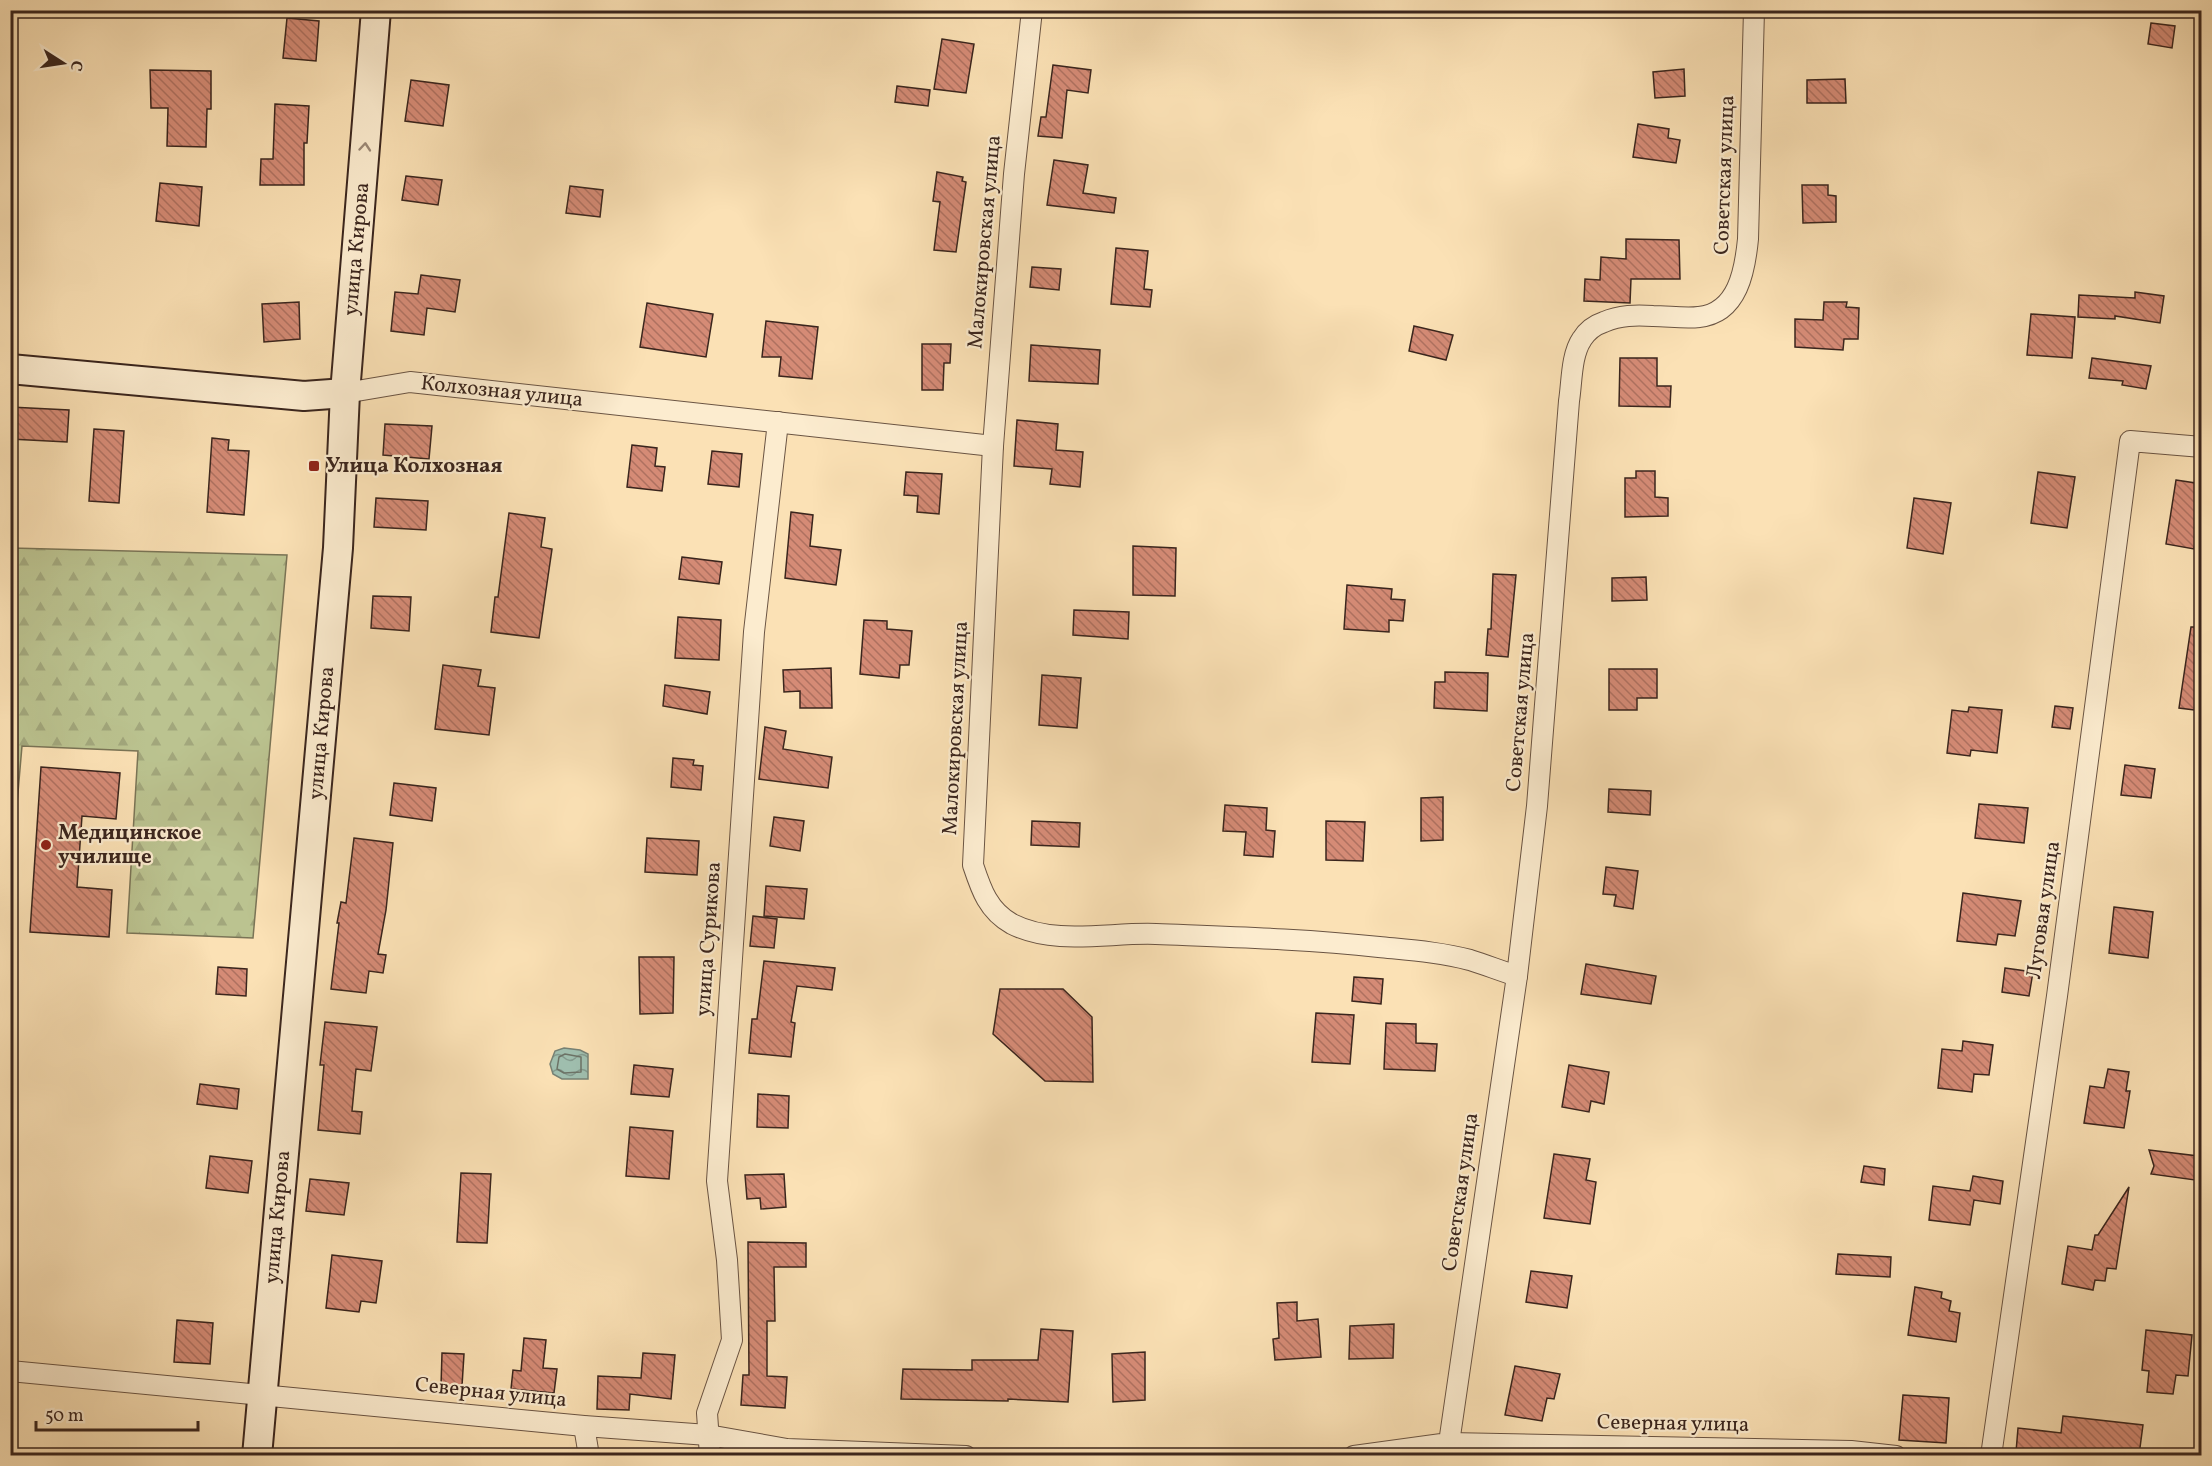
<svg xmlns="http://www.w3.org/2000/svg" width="2212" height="1466" font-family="Vollkorn,serif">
<defs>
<pattern id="forest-firs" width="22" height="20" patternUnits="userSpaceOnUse" patternTransform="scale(1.5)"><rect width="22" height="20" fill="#bbc390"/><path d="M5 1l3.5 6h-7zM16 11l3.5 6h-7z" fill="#a2a77c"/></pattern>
<pattern id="water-waves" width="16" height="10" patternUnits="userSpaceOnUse" patternTransform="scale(1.5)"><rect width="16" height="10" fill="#9fbeae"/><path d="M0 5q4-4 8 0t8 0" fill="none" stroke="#839a8d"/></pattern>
<pattern id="building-back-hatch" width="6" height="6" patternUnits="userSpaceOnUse" patternTransform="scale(1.5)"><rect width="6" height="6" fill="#d58b76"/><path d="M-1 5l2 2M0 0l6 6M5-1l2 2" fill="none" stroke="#ae7160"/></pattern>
</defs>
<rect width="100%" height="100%" fill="#fbe1b5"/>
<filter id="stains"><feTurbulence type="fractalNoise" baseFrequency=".00333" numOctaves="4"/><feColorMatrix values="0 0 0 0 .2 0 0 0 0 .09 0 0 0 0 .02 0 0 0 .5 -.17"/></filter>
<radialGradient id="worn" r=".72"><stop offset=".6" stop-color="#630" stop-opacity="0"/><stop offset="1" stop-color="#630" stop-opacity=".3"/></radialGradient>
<path fill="url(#forest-firs)" stroke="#7a7456" stroke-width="1.5" d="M11 548 287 555 253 938 127 933 138 751 22 746 11 873Z"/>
<path fill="url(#water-waves)" stroke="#778174" stroke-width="1.5" d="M564 1048 580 1050 588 1054V1079H562L553 1074 550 1064 555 1051Z"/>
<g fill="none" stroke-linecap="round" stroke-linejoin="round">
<path stroke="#6c7266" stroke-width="1.5" d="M565 1054 581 1057V1072L564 1073 557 1069 559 1057Z"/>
</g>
<g fill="url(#building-back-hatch)" stroke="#3a251d" stroke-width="1.5">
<path d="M287 18 319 21 316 61 283 58Z"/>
<path d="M2151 23 2175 26 2172 48 2148 44Z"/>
<path d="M942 39 974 44 966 93 934 89Z"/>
<path d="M1053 65 1091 70 1088 93 1067 90 1062 138 1038 136 1041 117H1046Z"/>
<path d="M1684 69 1685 96 1655 98 1653 72Z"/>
<path d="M150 70 211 71V109H207L206 147 167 146 168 108H151Z"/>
<path d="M1845 79 1846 103H1807V80Z"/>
<path d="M411 80 449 85 443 126 405 121Z"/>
<path d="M897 86 930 90 928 106 895 102Z"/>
<path d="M275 104 309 106 307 143H304V185H260L261 159H273Z"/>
<path d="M1638 124 1669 129 1668 138 1680 140 1676 163 1633 157Z"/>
<path d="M1054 160 1088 165 1083 193 1116 198 1114 213 1047 205Z"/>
<path d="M937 172 963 177 962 181 966 182 956 252 934 250 940 202 933 201Z"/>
<path d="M406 176 442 180 438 205 402 200Z"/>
<path d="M160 183 202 187 199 226 156 221Z"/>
<path d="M1802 185H1828V195L1836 196V222L1803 223Z"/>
<path d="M570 186 603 190 600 217 566 213Z"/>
<path d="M1626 239 1679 240 1680 279H1631L1630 303 1584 301 1585 279 1600 280 1601 257 1626 259Z"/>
<path d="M1116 248 1148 251 1144 289 1152 290 1150 307 1111 304Z"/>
<path d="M1032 267 1061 269 1059 290 1030 287Z"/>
<path d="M421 275 460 280 455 312 427 308 424 335 391 331 395 292 418 294Z"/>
<path d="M2135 292 2164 296 2160 323 2115 316V319L2078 317 2079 295 2135 298Z"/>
<path d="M299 302 300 339 264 342 262 304Z"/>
<path d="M1824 302H1847L1846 307 1859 308 1858 339H1844L1843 350 1795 347V319L1823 320Z"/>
<path d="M647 303 713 314 706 357 640 347Z"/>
<path d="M2031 314 2075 317 2072 358 2027 355Z"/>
<path d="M766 321 818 327 812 379 779 376 781 357H762Z"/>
<path d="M1414 326 1453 335 1446 360 1409 351Z"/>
<path d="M922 344H951L950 363H944L943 390H922Z"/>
<path d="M1031 345 1100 350 1098 384 1029 381Z"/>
<path d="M1620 358H1657V386H1671L1670 407 1619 406Z"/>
<path d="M2092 358 2151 366 2146 389 2122 385 2123 381 2089 378Z"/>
<path d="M10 407 69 410 67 442 10 439Z"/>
<path d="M1017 420 1058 424 1056 450 1083 452 1080 487 1050 484 1052 469 1014 466Z"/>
<path d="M385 424 432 426 429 459 383 455Z"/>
<path d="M94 429 124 431 119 503 89 501Z"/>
<path d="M212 438 229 440 228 450 249 451 244 515 207 512Z"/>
<path d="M632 445 657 448 655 466 665 467 662 491 627 487Z"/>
<path d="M712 451 742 454 739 487 708 484Z"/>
<path d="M1636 471H1655V497L1668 498V516L1625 517V478H1636Z"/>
<path d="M906 472 942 474 939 514 917 512 918 496 904 495Z"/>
<path d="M2038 472 2075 477 2067 528 2031 523Z"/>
<path d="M2176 480 2202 484V532H2198L2194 549 2166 544Z"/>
<path d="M376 498 428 501 426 530 374 527Z"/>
<path d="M1914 498 1951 503 1943 554 1907 548Z"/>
<path d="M791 512 813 515 810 546 841 550 836 585 785 578Z"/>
<path d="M509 513 545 518 541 547 552 549 539 638 491 632 495 597H498Z"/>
<path d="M1133 546 1176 548 1175 596 1133 595Z"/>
<path d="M682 557 722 562 719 584 679 579Z"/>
<path d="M1493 574 1516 575 1508 657 1486 655 1488 629H1491Z"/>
<path d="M1646 577 1647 600 1612 601V578Z"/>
<path d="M1347 585 1392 589 1391 599 1405 600 1403 621 1389 620V632L1344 629Z"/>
<path d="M373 596 411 597 409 631 371 628Z"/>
<path d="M1074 610 1129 612 1128 639 1073 635Z"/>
<path d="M678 617 721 620 719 660 675 658Z"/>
<path d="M864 620 887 621V629L912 631 909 665H900L899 678 860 674Z"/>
<path d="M2191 627H2202V711L2179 708Z"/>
<path d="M443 665 481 670 478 686 495 688 489 735 435 729Z"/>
<path d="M831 668 832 708H800V691L784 692 783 670Z"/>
<path d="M1609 669H1657V698H1637V710H1609Z"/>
<path d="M1445 672 1488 673 1487 711 1434 708 1435 682H1445Z"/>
<path d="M1042 675 1081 678 1077 728 1039 725Z"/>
<path d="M665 685 710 692 707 714 663 706Z"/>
<path d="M2055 706 2073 708 2070 729 2052 727Z"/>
<path d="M1969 707 2002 710 1997 753 1971 750 1970 756 1947 753 1952 710 1968 712Z"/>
<path d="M765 727 786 731 783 749 832 757 828 788 759 779Z"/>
<path d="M673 758 694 760 693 765 703 766 701 790 671 787Z"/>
<path d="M2125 765 2155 769 2151 798 2121 795Z"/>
<path d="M41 767 120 773 116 819 82 816 77 887 112 890 109 937 30 932Z"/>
<path d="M394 783 436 788 432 821 390 815Z"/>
<path d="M1609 789 1651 791 1650 815 1608 812Z"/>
<path d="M1443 797V840L1421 841V798Z"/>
<path d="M1979 804 2028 808 2024 843 1975 838Z"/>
<path d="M1225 805 1267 808 1266 830 1275 831 1273 857 1244 855 1246 832 1223 831Z"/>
<path d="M774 817 804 821 800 851 770 846Z"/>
<path d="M1032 821 1080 823 1079 847 1031 845Z"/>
<path d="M1326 821 1365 822 1363 861 1326 860Z"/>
<path d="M354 838 393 843 386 910 378 954 386 955 383 973 369 971 366 993 331 989 339 923H337L341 902 346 903Z"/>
<path d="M647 838 699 841 697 875 645 872Z"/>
<path d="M1606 867 1638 871 1633 909 1614 906 1616 895 1603 894Z"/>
<path d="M766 886 807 889 804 919 764 916Z"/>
<path d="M1963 893 2021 901 2015 936 1998 934 1996 945 1957 941Z"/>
<path d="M2114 907 2153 912 2148 958 2109 953Z"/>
<path d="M753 916 777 919 774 948 750 946Z"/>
<path d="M639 957H674L673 1013 640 1014Z"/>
<path d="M764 961 835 968 832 990 797 986 791 1022 795 1023 791 1057 749 1053 752 1019H757Z"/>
<path d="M1586 964 1656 976 1651 1004 1581 994Z"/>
<path d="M218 967 247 969 246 996 216 994Z"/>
<path d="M2005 968 2033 972 2029 996 2002 992Z"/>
<path d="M1354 977 1383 979 1381 1004 1352 1001Z"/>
<path d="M1000 989H1063L1092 1017 1093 1082 1045 1081 993 1034Z"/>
<path d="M1316 1013 1354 1015 1350 1064 1312 1062Z"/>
<path d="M325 1022 377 1027 371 1071 356 1069 352 1111 362 1112 360 1134 318 1130 324 1065H320Z"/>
<path d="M1386 1023 1416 1024V1043L1437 1044 1435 1071 1384 1069Z"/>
<path d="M1963 1041 1993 1045 1989 1075 1974 1074 1972 1092 1938 1088 1942 1049 1962 1051Z"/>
<path d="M634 1065 673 1069 669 1097 631 1094Z"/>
<path d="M1569 1065 1609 1072 1604 1104 1591 1101 1589 1112 1562 1107Z"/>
<path d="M2108 1069 2129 1072 2126 1091H2130L2124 1128 2084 1123 2090 1086 2104 1088Z"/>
<path d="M200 1084 239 1089 237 1109 197 1104Z"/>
<path d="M758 1094 789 1096 788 1128 757 1127Z"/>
<path d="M630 1127 673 1131 669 1179 626 1176Z"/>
<path d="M2149 1150 2198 1156 2195 1180 2151 1174 2154 1166Z"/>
<path d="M1554 1154 1590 1159 1586 1180 1596 1182 1590 1224 1544 1218Z"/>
<path d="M210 1156 252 1161 248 1193 206 1188Z"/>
<path d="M1864 1166 1885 1169 1884 1185 1861 1182Z"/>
<path d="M461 1173 491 1174 487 1243 457 1242Z"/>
<path d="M784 1174 786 1207 761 1209 760 1198 747 1199 745 1175Z"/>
<path d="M1973 1176 2003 1181 2000 1204 1974 1200 1970 1225 1929 1220 1933 1186 1970 1191Z"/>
<path d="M310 1179 349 1183 344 1215 306 1211Z"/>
<path d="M2129 1187 2116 1269 2107 1268 2105 1281 2095 1280 2093 1290 2062 1284 2068 1246 2092 1250 2095 1235H2098Z"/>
<path d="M748 1242 806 1243V1267H774L775 1321H767V1376L787 1377 785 1408 741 1405 743 1375H749Z"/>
<path d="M1838 1254 1891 1257 1890 1277 1836 1274Z"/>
<path d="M332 1255 382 1261 376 1303 361 1301 359 1312 326 1308Z"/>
<path d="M1531 1271 1572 1276 1567 1308 1526 1302Z"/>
<path d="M1915 1287 1942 1292 1941 1298 1951 1301 1949 1311 1960 1313 1956 1342 1908 1335Z"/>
<path d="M1297 1302V1321L1318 1319 1321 1357 1275 1360 1273 1339 1279 1338 1277 1303Z"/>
<path d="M177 1320 213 1323 210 1364 174 1362Z"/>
<path d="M1394 1324 1393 1358 1349 1359 1350 1326Z"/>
<path d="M1041 1329 1073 1331 1068 1402 1008 1399V1401L901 1399 903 1369 972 1370V1360H1038Z"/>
<path d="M2146 1330 2192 1335 2188 1376 2176 1375 2173 1394 2147 1392 2149 1371 2142 1370Z"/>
<path d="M524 1338 546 1340 543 1368 557 1369 554 1393 511 1389 513 1370 521 1371Z"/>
<path d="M1145 1352V1400L1113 1402 1112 1354Z"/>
<path d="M442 1353 464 1354 462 1386H441Z"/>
<path d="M643 1353 675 1355 671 1399 630 1394 629 1410 597 1409 598 1376 641 1378Z"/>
<path d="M1515 1366 1560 1374 1554 1399 1547 1398 1542 1421 1505 1415Z"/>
<path d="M1903 1395 1949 1398 1946 1443 1899 1440Z"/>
<path d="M2063 1416 2143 1425 2139 1455H2043L2016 1452 2018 1428 2061 1433Z"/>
</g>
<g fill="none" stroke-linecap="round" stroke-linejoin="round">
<g stroke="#6a5443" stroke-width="22">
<g id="street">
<path d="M1032 10 1014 174 993 446 973 865C981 889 988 911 1012 924 1055 946 1110 932 1156 934 1231 937 1306 939 1379 947 1409 950 1440 952 1470 960 1486 965 1501 971 1517 976"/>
<path d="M345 393 410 382 993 446"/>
<path d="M10 1371 584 1426 708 1435 787 1449 966 1456"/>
<path d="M584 1426 589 1456"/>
<path d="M1449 1443 1851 1451 1896 1456"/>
<path d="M710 1456 707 1413 732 1340 727 1260 717 1181 754 632 778 422"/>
<path d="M1354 1456 1449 1443 1517 976 1537 806 1569 401C1572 382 1571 355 1582 339 1587 331 1595 325 1604 322 1620 315 1636 315 1653 316 1668 316 1685 319 1699 317 1738 313 1745 270 1748 239L1754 10"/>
<path d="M1991 1456 2057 996 2130 441 2202 447"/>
</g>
</g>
<g stroke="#3a251d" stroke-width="32">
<g id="secondary">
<path d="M10 369 304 396 345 393"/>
<path d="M257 1456 338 548 345 393 376 10"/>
</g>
</g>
<use href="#street" stroke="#fceccf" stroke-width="20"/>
<use href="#secondary" stroke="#fceccf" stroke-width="28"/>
</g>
<defs><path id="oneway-chevron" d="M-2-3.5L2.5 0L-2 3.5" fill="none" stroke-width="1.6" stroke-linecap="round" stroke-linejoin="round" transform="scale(1.5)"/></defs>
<use stroke="#9b8876" href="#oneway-chevron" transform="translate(365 147) rotate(-85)"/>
<g fill="#8f2418" stroke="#fceccf" stroke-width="2">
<rect x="308" y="460" width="12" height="12" rx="3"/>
<circle cx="46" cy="845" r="6"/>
</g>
<g text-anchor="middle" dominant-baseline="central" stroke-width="4.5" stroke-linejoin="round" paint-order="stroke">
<g font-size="21" fill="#3a251d" stroke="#fceccf">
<text transform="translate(1725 175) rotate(-88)">Советская улица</text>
<text transform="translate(985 242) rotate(-85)">Малокировская улица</text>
<text transform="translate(357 249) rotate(-85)">улица Кирова</text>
<text transform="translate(502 392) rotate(6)">Колхозная улица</text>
<text transform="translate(1521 712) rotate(-85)">Советская улица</text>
<text transform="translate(956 728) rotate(-87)">Малокировская улица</text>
<text transform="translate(322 733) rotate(-85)">улица Кирова</text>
<text transform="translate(2044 910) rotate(-82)">Луговая улица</text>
<text transform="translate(709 939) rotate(-86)">улица Сурикова</text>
<text transform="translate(1461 1192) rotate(-82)">Советская улица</text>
<text transform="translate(278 1217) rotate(-85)">улица Кирова</text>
<text transform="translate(491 1393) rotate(6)">Северная улица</text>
<text transform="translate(1673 1424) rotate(1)">Северная улица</text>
</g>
<g font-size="21" font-weight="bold" fill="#3a251d" stroke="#fceccf" text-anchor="start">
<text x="326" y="466">Улица Колхозная</text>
<text x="58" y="833">Медицинское<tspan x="58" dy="24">училище</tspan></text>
</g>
</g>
<rect width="2212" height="1466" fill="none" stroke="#fbe1b5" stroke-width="36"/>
<rect x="12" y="12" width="2188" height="1442" fill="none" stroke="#3a251d" stroke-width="3"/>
<rect x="18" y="18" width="2176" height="1430" fill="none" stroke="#3a251d" stroke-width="1.5"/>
<g transform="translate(63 63) rotate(102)" stroke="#fceccf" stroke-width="4.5" paint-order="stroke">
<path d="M0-4.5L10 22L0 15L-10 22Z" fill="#3a251d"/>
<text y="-9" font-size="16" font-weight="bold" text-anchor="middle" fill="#3a251d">С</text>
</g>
<path d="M36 1421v9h162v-9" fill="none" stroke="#3a251d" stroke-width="3"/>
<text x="45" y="1421" font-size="18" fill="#3a251d" stroke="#fceccf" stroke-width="4.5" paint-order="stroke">50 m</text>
<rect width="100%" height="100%" filter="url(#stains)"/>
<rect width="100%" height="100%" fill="url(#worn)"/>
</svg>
